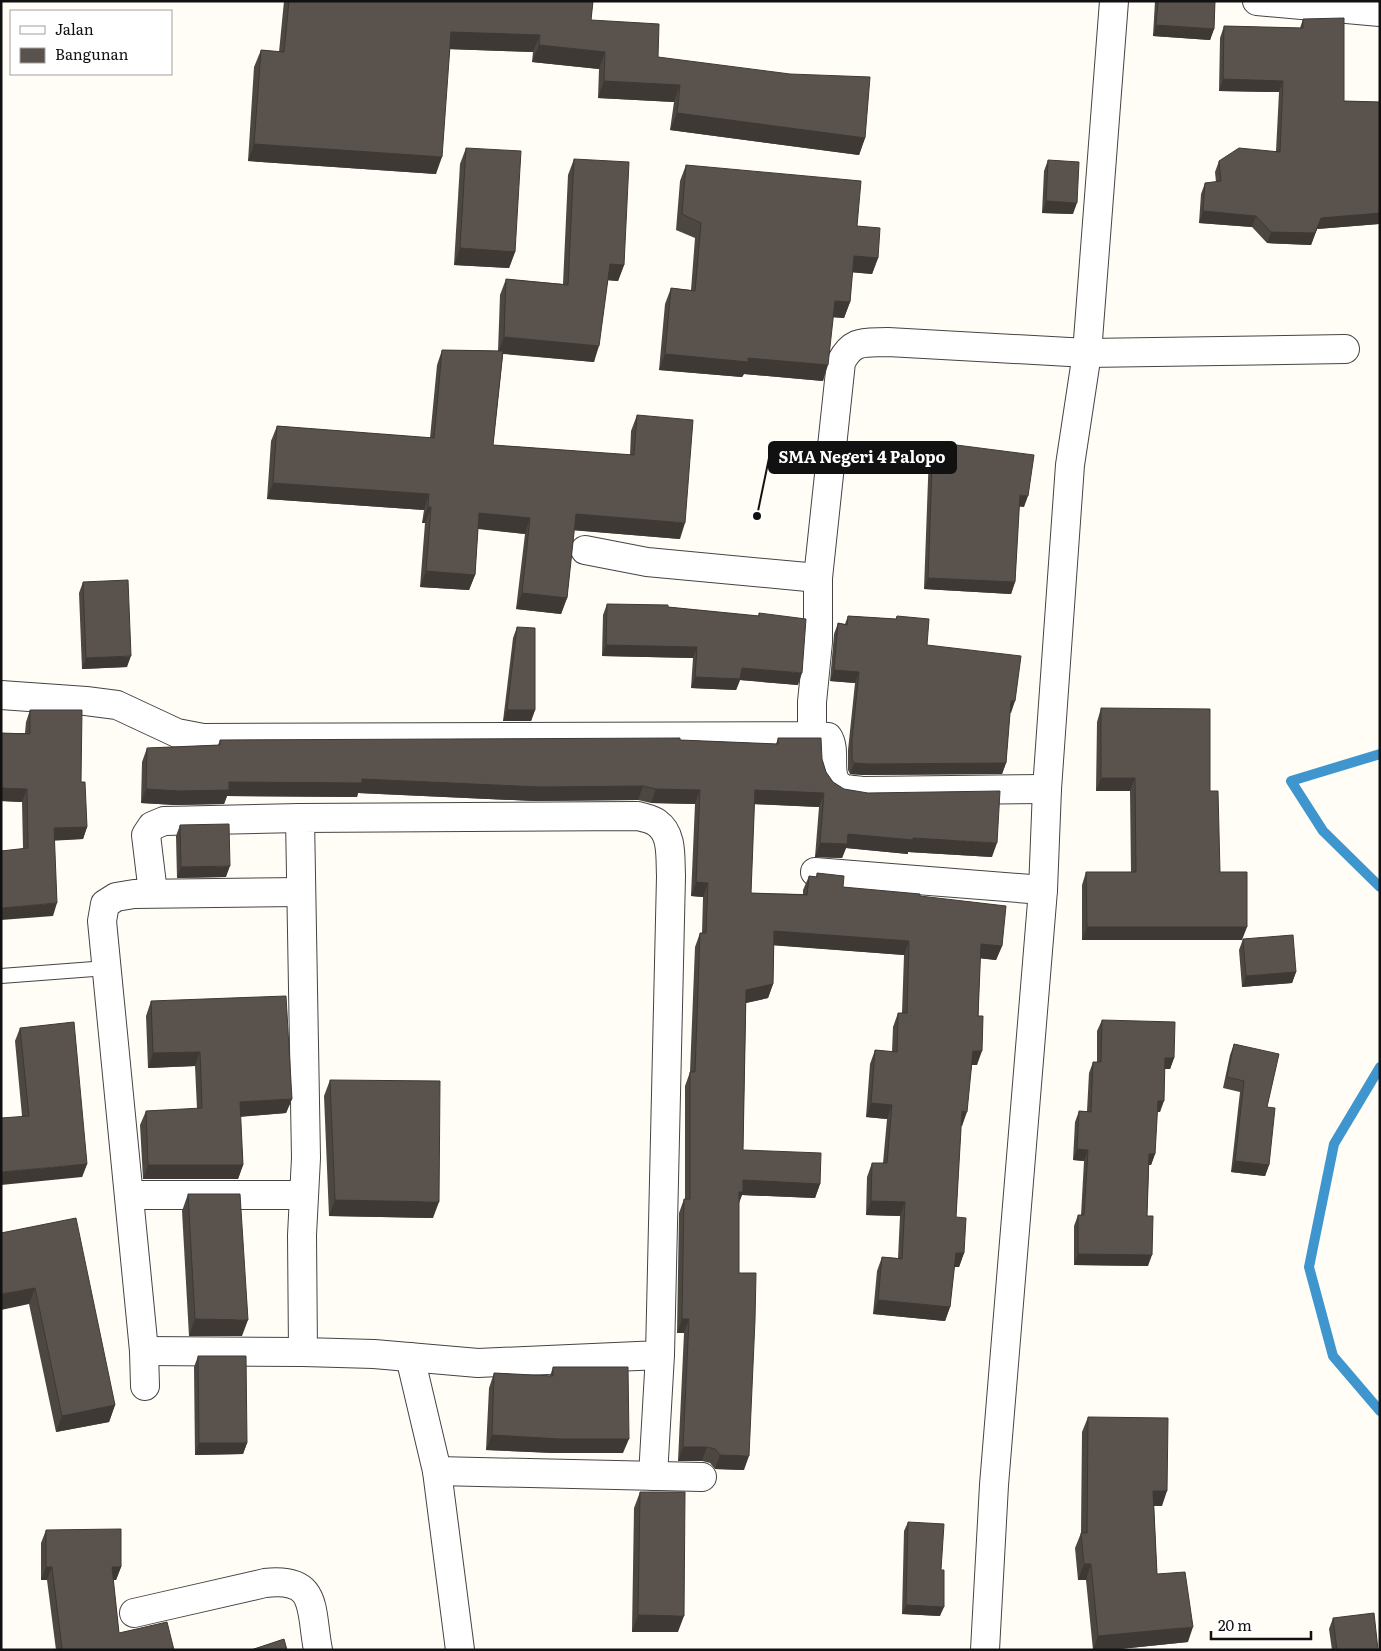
<svg xmlns="http://www.w3.org/2000/svg" width="1381" height="1651" font-family="Literata,serif">
<rect width="100%" height="100%" fill="#fffdf5"/>
<g fill="none" stroke-linecap="round" stroke-linejoin="round">
<g stroke="#3f96cf" stroke-width="10">
<path d="M1380 754 1291 781 1323 831 1380 887"/>
<path d="M1380 1067 1334 1144 1309 1267 1333 1356 1380 1411"/>
</g>
<g stroke="#444" stroke-width="16">
<path id="service" d="M1 976 107 968"/>
</g>
<g stroke="#444" stroke-width="30">
<g id="minor">
<path d="M1257 1 1380 12"/>
<path d="M585 550 647 562 818 578"/>
<path d="M1 695 86 701 117 705 177 733 203 738 812 736V702L818 642V578L841 362C853 339 864 343 888 342L1087 353 1345 349"/>
<path d="M812 736 828 737C838 752 824 779 843 788 849 790 857 790 863 791L1047 789"/>
<path d="M815 872 1043 890"/>
<path d="M153 893 146 835 152 826 164 821 300 818"/>
<path d="M129 1195H304"/>
<path d="M144 1351 303 1352"/>
<path d="M410 1357 437 1471 460 1650"/>
<path d="M145 1386 144 1351 102 921 105 904 116 897 134 894 301 892"/>
<path d="M437 1471 702 1477"/>
<path d="M653 1476 660 1355 671 876C670 858 673 834 657 823 652 819 644 818 638 816L300 818 306 1158 302 1235 303 1352 374 1354 478 1363 660 1355"/>
<path d="M134 1613 265 1583C319 1577 310 1609 318 1650"/>
<path d="M985 1650 994 1485 1043 890 1047 789 1070 465 1087 353 1114 1"/>
</g>
</g>
<use href="#service" stroke="#fff" stroke-width="14"/>
<use href="#minor" stroke="#fff" stroke-width="28"/>
</g>
<g fill="#4d4742">
<path d="M284 1H593L591 20 658 57 865 138 859 155 670 130 674 102 598 98 599 69 532 62 533 52 450 49 436 174 248 161 254 67 261 50 279 52Z"/>
<path d="M1155 1H1215L1214 29 1210 40 1153 36Z"/>
<path d="M1303 19 1344 101 1380 102V221L1379 224 1317 229 1311 245 1267 243 1252 227 1199 223 1201 194 1205 183 1216 182 1215 172 1219 161 1276 151 1279 92 1219 91 1220 38 1224 26 1300 28Z"/>
<path d="M466 148 515 252 509 268 454 265 460 164Z"/>
<path d="M574 159 624 265 618 281 608 280 594 362 503 354 493 445 630 455 631 431 637 415 680 539 574 530 567 598 561 614 516 609 525 534 478 529 475 575 469 590 420 587 425 523H422L424 510 267 499 271 441 277 426 430 438 437 365 442 350 498 351 500 295 506 279 563 284 568 175Z"/>
<path d="M1048 160 1073 214 1042 213 1044 171Z"/>
<path d="M686 165 857 226 878 258 872 274 852 272 850 302 844 318 833 317 823 381 744 374 742 377 659 370 665 304 671 288 691 290 695 238 676 230 680 181Z"/>
<path d="M933 442 1024 507 1019 506 1015 582 1011 594 924 589 929 453Z"/>
<path d="M83 582 127 667 82 669 79 593Z"/>
<path d="M607 604 668 607 758 616 759 613 798 685 740 680 736 690 691 688 693 658 602 656 603 615Z"/>
<path d="M848 616 896 619 897 616 927 645 1011 713 1010 712 1006 763 1002 774 864 775 850 774 848 770V750L855 683 830 681 834 634 838 623 845 624Z"/>
<path d="M517 627 535 710 531 721H503L513 638Z"/>
<path d="M1101 708 1210 791 1220 872 1242 940H1082V885L1086 872H1131L1130 791H1096L1097 722Z"/>
<path d="M30 710 81 782 87 827 83 839 54 840 53 916 23 848 22 802 1 801V733H25L26 722Z"/>
<path d="M778 738 822 759 826 772 833 782 844 789 992 857 908 852V854L846 848 842 858 815 857 819 807 754 804 751 893 803 894V890L809 876 816 877 817 873 843 887 920 896 1002 946 996 960 980 958 977 1065H972L962 1126H961L956 1217 964 1253 959 1267H954L950 1307 945 1321 873 1314 877 1271 882 1257 898 1258 900 1216 866 1215 867 1177 872 1163H883L887 1119 866 1117 870 1064 875 1050 892 1052 893 1027 898 1013H902L904 955 774 945 773 984 768 998 746 1003 743 1150 820 1184 815 1198 742 1195 739 1201V1273L744 1470 715 1469 710 1463 702 1461H678L684 1333H677L679 1213 684 1199H685V1086L690 1072 695 947 700 933H702L703 897 691 896 695 804 651 803 638 800 534 801 358 793 357 797 227 796 224 804 175 805 141 803 142 762 147 748 218 745 220 740H680L776 744Z"/>
<path d="M180 825 226 877 177 878 176 836Z"/>
<path d="M1243 939 1296 972 1292 983 1242 987 1239 950Z"/>
<path d="M151 1001 292 1099 286 1113 240 1117 243 1165 238 1179H143L140 1125 146 1111 197 1109 195 1066 148 1068 146 1016Z"/>
<path d="M1102 1020 1174 1058 1170 1069H1165L1160 1112H1157L1155 1154 1151 1165H1149L1147 1216 1148 1266 1074 1265V1226L1078 1215H1081L1084 1161 1073 1160 1075 1122 1079 1111H1087L1089 1073 1093 1062H1097V1031Z"/>
<path d="M20 1028 87 1164 82 1177 22 1116 15 1041Z"/>
<path d="M1234 1044 1267 1107 1269 1165 1265 1176 1231 1172 1240 1092 1223 1088 1230 1055Z"/>
<path d="M330 1080 433 1218 329 1216 324 1096Z"/>
<path d="M188 1194 242 1336H189L182 1211Z"/>
<path d="M1 1233 115 1405 109 1422 56 1432 29 1304Z"/>
<path d="M198 1356 247 1443 243 1454 195 1455 194 1367Z"/>
<path d="M553 1367 623 1453H554L486 1450 489 1388 494 1373 550 1376Z"/>
<path d="M1088 1417 1162 1506H1154L1157 1574 1188 1642 1110 1650H1093L1086 1580H1078L1075 1548 1081 1533 1082 1432Z"/>
<path d="M640 1492 678 1632H632L634 1508Z"/>
<path d="M908 1522 941 1570 940 1616 902 1614 904 1531Z"/>
<path d="M46 1530 121 1567 116 1580H113L119 1633 56 1650 47 1580H41V1543Z"/>
<path d="M1333 1618 1378 1650H1332L1329 1629Z"/>
</g>
<g fill="#3f3936">
<path d="M1156 25 1214 29 1210 40 1153 36Z"/>
<path d="M451 32 540 35 533 52 445 49Z"/>
<path d="M539 45 605 52 599 69 532 62Z"/>
<path d="M1223 79 1283 81 1279 92 1219 91Z"/>
<path d="M604 81 680 85 674 102 598 98Z"/>
<path d="M677 113 865 138 859 155 670 130Z"/>
<path d="M254 144 442 157 436 174 248 161Z"/>
<path d="M1046 201 1077 203 1073 214 1042 213Z"/>
<path d="M1203 211 1256 216 1252 227 1199 223Z"/>
<path d="M1380 213V221L1379 224 1317 229 1311 245 1267 243 1271 232 1321 218Z"/>
<path d="M460 248 515 252 509 268 454 265Z"/>
<path d="M854 256 878 258 872 274 848 272Z"/>
<path d="M610 264 624 265 618 281 604 280Z"/>
<path d="M835 301 850 302 844 318 829 317Z"/>
<path d="M504 337 599 346 594 362 498 353Z"/>
<path d="M665 354 748 358 828 365 823 381 744 374 742 377 659 370Z"/>
<path d="M273 483 429 494 424 510 267 499Z"/>
<path d="M1020 495 1028 496 1024 507 1016 506Z"/>
<path d="M428 507H431L425 523H422Z"/>
<path d="M479 513 530 518 525 534 473 528Z"/>
<path d="M576 514 685 523 680 539 570 530Z"/>
<path d="M426 571 475 575 469 590 420 587Z"/>
<path d="M928 578 1015 582 1011 594 924 589Z"/>
<path d="M522 593 567 598 561 614 516 609Z"/>
<path d="M606 645 697 647 693 658 602 656Z"/>
<path d="M131 656 127 667 82 669 86 658Z"/>
<path d="M742 668 802 673 798 685 740 680 736 690 691 688 695 677Z"/>
<path d="M834 670 859 672 855 683 830 681Z"/>
<path d="M1011 701H1015L1011 713 1007 712Z"/>
<path d="M507 710H535L531 721H503Z"/>
<path d="M854 763H1006L1002 774 864 775 850 774Z"/>
<path d="M1101 778H1135L1130 791H1096Z"/>
<path d="M362 779 643 786 638 800 534 801 358 793 357 797 227 796 224 804 175 805 141 803 146 789 229 782Z"/>
<path d="M1 788 27 789 22 802 1 801Z"/>
<path d="M656 789 700 790 695 804 651 803Z"/>
<path d="M755 790 824 793 819 807 750 804Z"/>
<path d="M87 827 83 839 49 841 54 828Z"/>
<path d="M848 834 997 843 992 857 908 852V854L846 848 842 858 815 857 820 843Z"/>
<path d="M230 866 226 877 177 878 181 867Z"/>
<path d="M696 882 708 883 703 897 691 896Z"/>
<path d="M57 903 53 916 1 920V908Z"/>
<path d="M1087 927H1247L1242 940H1082Z"/>
<path d="M774 931 909 941 904 955 769 945Z"/>
<path d="M981 944 1002 946 996 960 976 958Z"/>
<path d="M1296 972 1292 983 1242 987 1246 976Z"/>
<path d="M773 984 768 998 741 1004 746 990Z"/>
<path d="M973 1051H982L977 1065H968Z"/>
<path d="M200 1052 195 1066 148 1068 153 1053Z"/>
<path d="M1165 1058H1174L1170 1069H1161Z"/>
<path d="M292 1099 286 1113 234 1117 240 1102Z"/>
<path d="M1158 1101H1164L1160 1112H1154Z"/>
<path d="M871 1103 892 1105 887 1119 866 1117Z"/>
<path d="M962 1111 967 1112 962 1126 956 1125Z"/>
<path d="M1077 1149 1088 1150 1084 1161 1073 1160Z"/>
<path d="M1149 1154H1155L1151 1165H1145Z"/>
<path d="M1235 1161 1269 1165 1265 1176 1231 1172Z"/>
<path d="M87 1164 82 1177 1 1185V1172Z"/>
<path d="M148 1165H243L238 1179H143Z"/>
<path d="M743 1180 820 1184 815 1198 742 1195 738 1206H734Z"/>
<path d="M335 1200 439 1202 433 1218 329 1216Z"/>
<path d="M871 1201 905 1202 900 1216 866 1215Z"/>
<path d="M956 1253H964L959 1267H950Z"/>
<path d="M1078 1254 1152 1255 1148 1266 1074 1265Z"/>
<path d="M35 1288 29 1304 1 1310V1294Z"/>
<path d="M878 1300 950 1307 945 1321 873 1314Z"/>
<path d="M195 1319 248 1320 242 1336H189Z"/>
<path d="M682 1319H689L684 1333H677Z"/>
<path d="M115 1405 109 1422 56 1432 62 1416Z"/>
<path d="M492 1435 629 1439 623 1453H554L486 1450Z"/>
<path d="M199 1443H247L243 1454 195 1455Z"/>
<path d="M683 1447H707L702 1461H678Z"/>
<path d="M720 1455 749 1456 744 1470 715 1469Z"/>
<path d="M1153 1491H1167L1162 1506H1148Z"/>
<path d="M1084 1564H1091L1086 1580H1078Z"/>
<path d="M46 1567H52L47 1580H41Z"/>
<path d="M112 1567H121L116 1580H107Z"/>
<path d="M906 1605 944 1607 940 1616 902 1614Z"/>
<path d="M638 1615 684 1616 678 1632H632Z"/>
<path d="M1193 1627 1188 1642 1110 1650H1093L1098 1636Z"/>
</g>
<g fill="#5a524d" stroke="#3f3936">
<path d="M289 1H593L591 20 659 24 658 57 790 74 870 77 865 138 677 113 680 85 604 81 605 52 539 45 540 35 451 32 442 157 254 144 261 50 284 52Z"/>
<path d="M1158 1H1215L1214 29 1156 25Z"/>
<path d="M1344 18V101L1380 102V213L1321 218 1315 233 1271 232 1256 216 1203 211 1205 183 1221 181 1219 161 1239 148 1280 152 1283 81 1223 79 1224 26 1303 28V19Z"/>
<path d="M466 148 521 151 515 252 460 248Z"/>
<path d="M574 159 629 162 624 265 610 264 599 346 504 337 506 279 568 285Z"/>
<path d="M1048 160 1079 162 1077 203 1046 201Z"/>
<path d="M686 165 861 181 857 226 880 228 878 258 854 256 850 302 835 301 828 365 748 358V362L665 354 671 288 695 291 701 223 682 214Z"/>
<path d="M442 350 503 351 493 445 634 455 637 415 693 420 685 523 576 514 567 598 522 593 530 518 479 513 475 575 426 571 431 507H428L429 494 273 483 277 426 434 438Z"/>
<path d="M933 442 1034 455 1028 496 1020 495 1015 582 928 578Z"/>
<path d="M128 580 131 656 86 658 83 582Z"/>
<path d="M607 604 668 605V607L759 616V613L806 619 802 673 742 668 740 679 695 677 697 647 606 645Z"/>
<path d="M848 616 896 619 897 616 929 619 927 645 1021 656 1015 701H1011L1006 763 868 764 854 763 852 759V739L859 672 834 670 838 623 847 625Z"/>
<path d="M517 627 535 628V710H507Z"/>
<path d="M1101 708 1210 709V791H1218L1220 872H1247V927H1087L1086 872H1136L1135 778H1101Z"/>
<path d="M30 710H82L81 782H85L87 827 54 828 57 903 1 908V851L28 848 27 789 1 788V733L30 734Z"/>
<path d="M680 738V740L778 744V738H821L822 759 826 772 833 782 844 789 868 793 1000 791 997 843 913 838V840L848 834 847 844 820 843 824 793 755 790 751 893 807 895 809 876 817 877V873L844 876 843 887 920 894V896L1006 906 1002 946 981 944 978 1016H983L982 1051H973L967 1112 962 1111 956 1217 966 1218 964 1253H956L950 1307 878 1300 882 1257 902 1259 905 1202 871 1201 872 1163H887L892 1105 871 1103 875 1050 897 1052 898 1013H907L909 941 774 931 773 984 746 990 743 1150 821 1153 820 1184 743 1180V1192H739V1273H756L755 1320 749 1456 720 1455 715 1449 707 1447H683L689 1319H682L684 1199H690V1072H695L700 933H706L708 883 696 882 700 790 656 789 643 786 540 787 362 779V783L229 782V790L180 791 146 789 147 748 220 745V740Z"/>
<path d="M229 824 230 866 181 867 180 825Z"/>
<path d="M1293 935 1296 972 1246 976 1243 939Z"/>
<path d="M286 996 292 1099 240 1102 243 1165H148L146 1111 202 1108 200 1052 153 1053 151 1001Z"/>
<path d="M1102 1020 1175 1022 1174 1058H1165L1164 1101H1158L1155 1154H1149L1147 1216H1153L1152 1255 1078 1254V1215H1084L1088 1150 1077 1149 1079 1111 1091 1112 1093 1062H1101Z"/>
<path d="M74 1022 87 1164 1 1172V1118L29 1116 20 1028Z"/>
<path d="M1234 1044 1279 1054 1267 1107 1275 1108 1269 1165 1235 1161 1244 1081 1227 1077Z"/>
<path d="M330 1080 440 1081 439 1202 335 1200Z"/>
<path d="M188 1194H240L248 1320 195 1319Z"/>
<path d="M76 1218 115 1405 62 1416 35 1288 1 1294V1233Z"/>
<path d="M198 1356H246L247 1443H199Z"/>
<path d="M553 1367H628L629 1439H560L492 1435 494 1373 553 1376Z"/>
<path d="M1088 1417 1168 1418 1167 1491H1153L1157 1574 1185 1572 1193 1627 1098 1636 1091 1564H1084L1081 1533H1087Z"/>
<path d="M640 1492H685L684 1616 638 1615Z"/>
<path d="M908 1522 944 1524 941 1570H944V1607L906 1605Z"/>
<path d="M121 1529V1567H112L119 1633 167 1622 174 1650H56L62 1648 52 1567H46V1530Z"/>
<path d="M1374 1613 1378 1650H1337L1333 1618Z"/>
<path d="M284 1639 287 1650H251Z"/>
</g>
<path fill="none" stroke="#111" stroke-width="2" d="M757 516L769 458"/>
<circle fill="#111" stroke="#fff" stroke-width="2" cx="757" cy="516" r="5"/>
<rect fill="#111" stroke="#111" stroke-width="2" x="769" y="442" width="187" height="31" rx="5"/>
<g font-size="16" text-anchor="middle" font-weight="bold" fill="#fff">
<text x="862" y="463">SMA Negeri 4 Palopo</text>
</g>
<rect width="1381" height="1651" fill="none" stroke="#111111" stroke-width="5"/>
<rect x="10" y="10" width="162" height="65" fill="#ffffff" stroke="#a0a0a0"/>
<rect x="20" y="26" width="25" height="8" fill="#ffffff" stroke="#a0a0a0"/>
<text x="55" y="35" font-size="15" fill="#111111">Jalan</text>
<rect x="20" y="48" width="25" height="15" fill="#5a524d" stroke="#a0a0a0"/>
<text x="55" y="60" font-size="15" fill="#111111">Bangunan</text>
<path d="M1211 1631v8h100v-8" fill="none" stroke="#111111" stroke-width="2.5"/>
<text x="1218" y="1631" font-size="15" fill="#111111" stroke="#ffffff" stroke-width="4" paint-order="stroke">20 m</text>
</svg>
